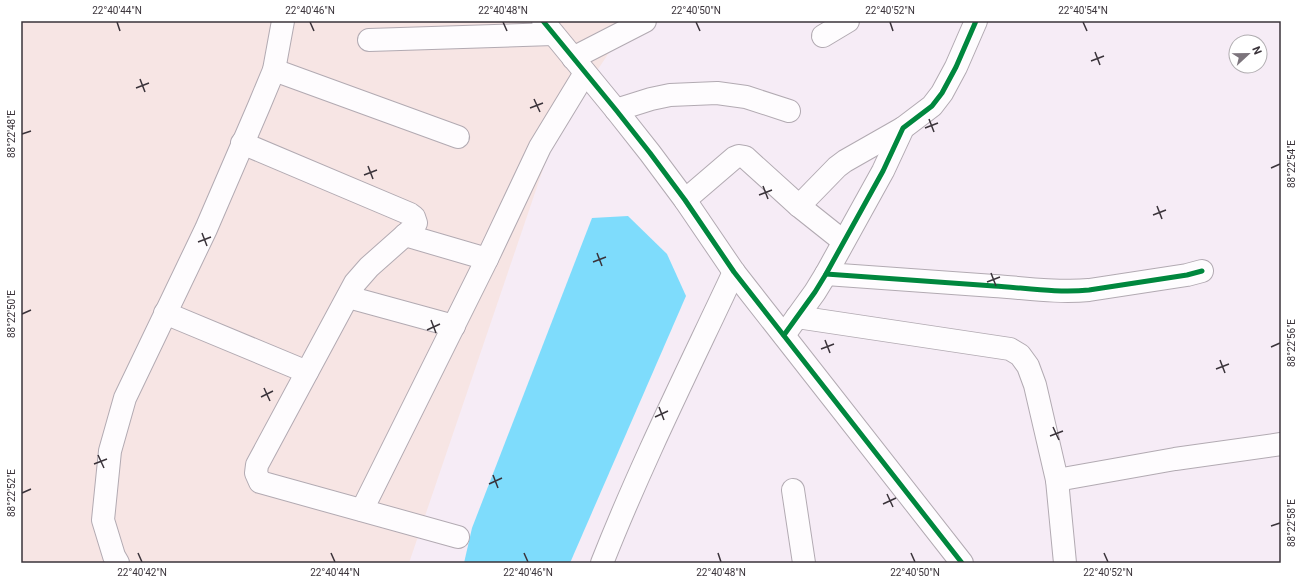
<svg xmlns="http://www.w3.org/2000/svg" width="1302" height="584" font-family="Roboto,sans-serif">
<rect width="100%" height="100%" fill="#f6ecf6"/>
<path fill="#f7e5e4" d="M21 21H630L555 134 409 563H21Z"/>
<path fill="#7edcfc" d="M628 216 667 254 686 296 570 563H464L472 528 592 218Z"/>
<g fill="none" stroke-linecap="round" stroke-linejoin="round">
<g stroke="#b2aab2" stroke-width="24">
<g id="minor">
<path d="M543 21 616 110 650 153 685 200 734 272 962 563"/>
<path d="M823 36 848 21"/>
<path d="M369 40 553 34"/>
<path d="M573 58 645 21"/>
<path d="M274 70 458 137"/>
<path d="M616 110 651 99 670 95 717 93 746 97 789 111"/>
<path d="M242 143 410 214 414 217 416 223 413 228 369 267 355 283 257 465 256 473 260 482 458 537"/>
<path d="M685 200 734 158 739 156 745 157 799 206 843 241"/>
<path d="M799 206 837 167 845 161 903 128"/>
<path d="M405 235 487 259"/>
<path d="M826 274C882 278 938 282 994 286 1026 288 1057 293 1089 290L1187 275 1202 271"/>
<path d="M348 297 454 326"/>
<path d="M165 313 307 372"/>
<path d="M797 317 1010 349 1020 355 1028 366 1035 385 1057 480"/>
<path d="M784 335 815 292 826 274 883 171 903 128 932 106 942 93 956 67 976 21"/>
<path d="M793 490 804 563"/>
<path d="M362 510 487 259 540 147 585 73"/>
<path d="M118 563 114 556 103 520 110 451 125 398 206 229 259 106 274 70 283 21"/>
<path d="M602 563C641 464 689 368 734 272"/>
<path d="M1065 563 1057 480 1175 459 1281 444"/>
</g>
</g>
<use href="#minor" stroke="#fefcfe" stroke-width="22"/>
<g stroke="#fff" stroke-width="8">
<g id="cycleway">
<path d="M543 21 616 110 650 153 685 200 734 272 962 563"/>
<path d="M826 274C882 278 938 282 994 286 1026 288 1057 293 1089 290L1187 275 1202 271"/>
<path d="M784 335 815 292 826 274 883 171 903 128 932 106 942 93 956 67 976 21"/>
</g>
</g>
<use href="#cycleway" stroke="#00873e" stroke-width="5"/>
</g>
<path fill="none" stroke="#3a333a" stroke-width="1.5" d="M117 22 120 31M310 22 314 31M503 22 507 31M696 22 700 31M890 22 893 31M1083 22 1087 31M1095 52 1100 65M1091 61 1104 56M140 79 145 92M136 88 149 83M534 99 540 112M530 108 543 103M929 119 934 132M925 128 938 123M22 134 31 131M368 166 373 179M1271 168 1280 164M364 175 377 170M763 186 768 199M759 195 772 190M1157 206 1162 219M1153 215 1166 210M202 233 207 246M198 242 211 237M597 253 602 266M593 262 606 257M991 273 996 286M987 282 1000 277M22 314 31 310M431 320 436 333M427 330 440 324M825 340 830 353M1271 347 1280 343M821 349 834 344M1220 360 1225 373M1216 369 1229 364M264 388 270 401M261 397 273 391M659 407 664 420M655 417 668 411M1053 427 1059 440M1050 436 1063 431M98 455 104 468M94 464 107 459M493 475 498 488M489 484 502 478M22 493 31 489M887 494 893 507M883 504 896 498M1271 526 1280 523M138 553 142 562M331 553 335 562M524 553 528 562M718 553 721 562M911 553 915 562M1104 553 1108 562"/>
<rect width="1302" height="584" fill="none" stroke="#ffffff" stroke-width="44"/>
<g transform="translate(1248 54) rotate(68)"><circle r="19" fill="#ffffff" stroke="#b0adb0"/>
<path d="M0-3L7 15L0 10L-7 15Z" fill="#7c747c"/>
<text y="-6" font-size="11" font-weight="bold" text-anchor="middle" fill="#3a333a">N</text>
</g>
<rect x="22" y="22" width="1258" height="540" fill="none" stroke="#3a333a" stroke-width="1.5"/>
<g font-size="10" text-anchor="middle" fill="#3a333a">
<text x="117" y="14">22°40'44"N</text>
<text x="310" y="14">22°40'46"N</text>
<text x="503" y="14">22°40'48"N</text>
<text x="696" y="14">22°40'50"N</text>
<text x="890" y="14">22°40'52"N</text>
<text x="1083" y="14">22°40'54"N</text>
<text transform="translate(11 134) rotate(-90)" y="4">88°22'48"E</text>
<text transform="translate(1291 164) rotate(-90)" y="4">88°22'54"E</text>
<text transform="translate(11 314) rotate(-90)" y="4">88°22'50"E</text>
<text transform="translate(1291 343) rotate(-90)" y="4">88°22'56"E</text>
<text transform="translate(11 493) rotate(-90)" y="4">88°22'52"E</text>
<text transform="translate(1291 523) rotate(-90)" y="4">88°22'58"E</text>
<text x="142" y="576">22°40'42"N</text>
<text x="335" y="576">22°40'44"N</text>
<text x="528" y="576">22°40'46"N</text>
<text x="721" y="576">22°40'48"N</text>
<text x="915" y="576">22°40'50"N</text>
<text x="1108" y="576">22°40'52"N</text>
</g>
</svg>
